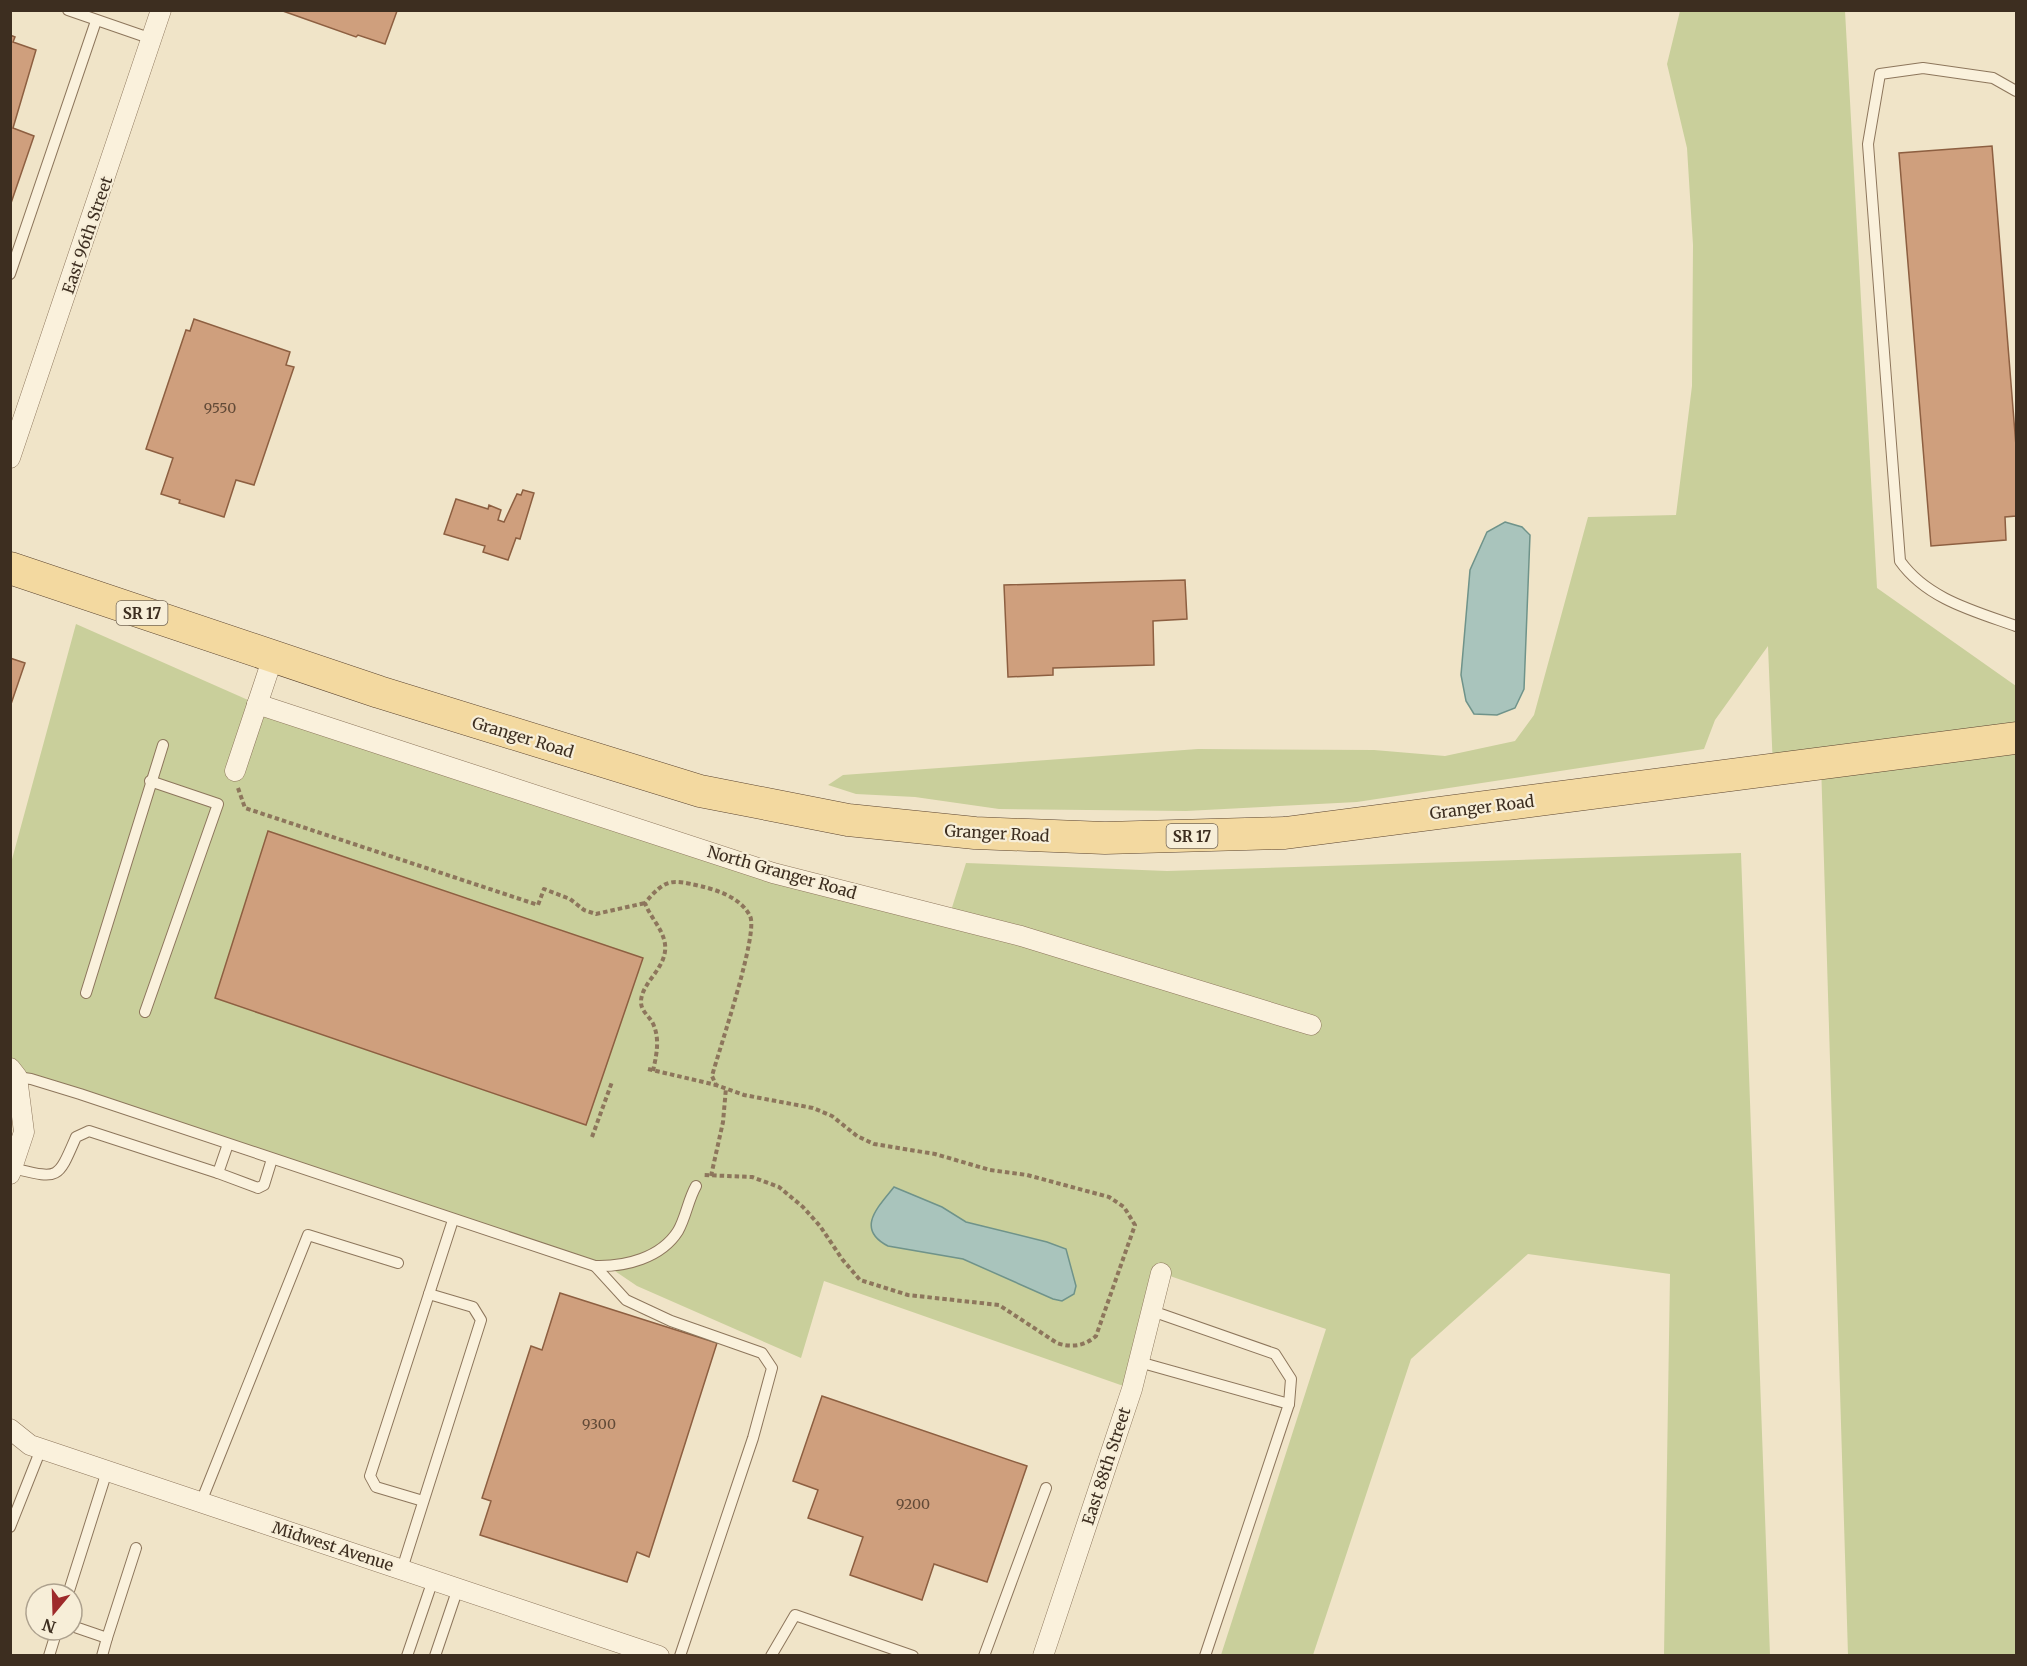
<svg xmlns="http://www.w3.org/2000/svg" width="2027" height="1666" font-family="Merriweather,serif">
<rect width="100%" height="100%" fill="#f0e4c8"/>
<g fill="#c9cf9b">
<path d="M1680 11H1845L1877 588 2016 686V1655H1848L1821 763 1773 769 1768 646 1715 720 1704 749 1357 802 1186 811 999 809 915 797 856 794 828 785 843 775 1198 749 1374 750 1445 756 1515 741 1534 715 1588 517 1676 515 1692 386 1693 245 1687 148 1667 64Z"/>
<path d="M76 624 257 704 552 802 949 917 966 863 1167 871 1741 853 1770 1655H1664L1670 1274 1528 1254 1411 1359 1313 1655H1221L1326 1329 1161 1273 1132 1389 824 1281 801 1358 637 1286 609 1267 24 1078 11 1068V863Z"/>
</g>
<g fill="#a9c4bc" stroke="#6f938a" stroke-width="1.5">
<path d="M1505 522 1522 527 1530 535 1524 689 1515 708 1497 715 1474 714 1466 701 1461 675 1470 570 1487 532Z"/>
<path d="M894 1187 942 1207 966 1222 1047 1242 1066 1249 1076 1286 1074 1294 1062 1301 1053 1299 963 1259 888 1246C855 1229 878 1207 894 1187Z"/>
</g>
<g fill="#cf9f7d" stroke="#8d5f41" stroke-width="1.5">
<path d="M280 10H399L397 11 385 44 358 35 356 37Z"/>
<path d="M10 35 15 37 13 42 36 50 13 128 34 136 10 206Z"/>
<path d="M1992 146 2016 446V516L2005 517 2006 540 1931 546 1899 153Z"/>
<path d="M194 319 290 352 286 365 294 367 254 485 236 480 224 517 179 503 180 500 161 494 173 458 146 449 186 330 190 331Z"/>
<path d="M523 490 534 493 520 539 516 538 508 560 483 552 485 546 444 534 456 499 488 509 489 505 501 510 498 520 504 522 517 494 521 495Z"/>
<path d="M1185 580 1187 619 1153 621 1154 665 1053 668V675L1008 677 1004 585Z"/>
<path d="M10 658 25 663 10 707Z"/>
<path d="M268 831 643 958 586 1125 215 998Z"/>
<path d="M560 1293 717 1343 649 1557 637 1552 627 1582 480 1535 491 1501 482 1498 531 1346 542 1350Z"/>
<path d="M822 1396 1027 1466 987 1582 934 1564 922 1600 850 1575 863 1537 808 1518 818 1490 793 1481Z"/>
</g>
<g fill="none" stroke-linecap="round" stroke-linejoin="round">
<g stroke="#8d765c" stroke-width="12">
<g id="lane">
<path d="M68 10 152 39"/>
<path d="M2016 91 1993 78 1923 68 1880 74 1868 144 1900 561C1927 599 1974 611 2016 626"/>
<path d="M10 274 96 21"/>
<path d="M86 993 163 745"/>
<path d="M145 1012 218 804 150 781"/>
<path d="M17 1077 31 1079 80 1094 595 1266C625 1267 661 1258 678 1231 686 1217 688 1200 696 1186"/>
<path d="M228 1144 218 1173 258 1188 264 1185 272 1159"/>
<path d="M12 1168C59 1179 57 1181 76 1137L89 1131 218 1173"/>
<path d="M595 1266 626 1300 671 1321 762 1353 772 1368 753 1438 680 1656"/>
<path d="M1152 1311 1275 1354 1291 1379 1289 1404"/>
<path d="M1139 1362 1289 1404 1205 1656"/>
<path d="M423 1501 376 1487 370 1476 453 1220"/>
<path d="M201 1502 308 1235 398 1263"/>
<path d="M10 1527 41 1449"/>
<path d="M402 1569 481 1320 473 1307 429 1294"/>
<path d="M68 1594 107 1471"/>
<path d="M72 1626 107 1638 102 1656"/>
<path d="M107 1638 136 1548"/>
<path d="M49 1656 57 1630"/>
<path d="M407 1656 433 1580"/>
<path d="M435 1656 458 1588"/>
<path d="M771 1656 795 1615 913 1656"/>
<path d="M984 1656 1046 1488"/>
</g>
</g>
<g stroke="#8d765c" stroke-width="21">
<g id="street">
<path d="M10 458 161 10"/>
<path d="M257 704 773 873 1021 936 1311 1025"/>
<path d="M235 771 273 657"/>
<path d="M10 1068 17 1077 24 1132 10 1174"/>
<path d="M10 1429 30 1445 659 1656"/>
<path d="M1043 1656 1132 1389 1161 1273"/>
</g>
</g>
<g stroke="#5b4430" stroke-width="33">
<path id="primary" d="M10 568 379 692 700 791 848 820 975 833 1105 838 1285 833 2016 738"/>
</g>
<g stroke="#8d765c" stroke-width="4" stroke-dasharray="4.5 3" stroke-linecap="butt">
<path d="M238 788 245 808 538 905 544 889 570 899 584 910 596 914 645 903"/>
<path d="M648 1069 716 1085"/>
<path d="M653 1071C656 1057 660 1041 654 1026 651 1017 641 1012 641 1002 641 982 668 968 665 944 663 929 650 917 645 903 665 879 671 879 700 886 718 890 741 898 750 916 759 933 719 1050 712 1076L716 1085 744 1095 813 1108 832 1116 857 1136 874 1144 935 1154 990 1170 1027 1175 1109 1197 1124 1207 1135 1225 1096 1336C1085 1346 1071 1348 1057 1343L999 1305 908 1295 860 1280 842 1259 820 1226 803 1207 779 1187 752 1177 704 1175"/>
<path d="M592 1137 612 1082"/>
<path d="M711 1176 723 1122 726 1088"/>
</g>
<use href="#lane" stroke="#faf1dc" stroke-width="10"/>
<use href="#street" stroke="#faf1dc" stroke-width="20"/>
<use href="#primary" stroke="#f3d9a0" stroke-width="32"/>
</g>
<g text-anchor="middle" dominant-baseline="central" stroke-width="4.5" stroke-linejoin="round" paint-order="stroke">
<g font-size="14" fill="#624a37">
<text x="220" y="408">9550</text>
<text x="599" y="1424">9300</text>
<text x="913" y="1504">9200</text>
</g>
<g fill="#f7eed8" stroke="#756857" stroke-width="1.5">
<rect x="116.5" y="601" width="51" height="24" rx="4.5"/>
<rect x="1166.5" y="824" width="51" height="24" rx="4.5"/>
</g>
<g font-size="15" font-weight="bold" fill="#3d2e20">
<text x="142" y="613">SR 17</text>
<text x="1192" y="836">SR 17</text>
</g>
<g font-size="16" fill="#3d2e20" stroke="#f7eed8">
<text transform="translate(87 235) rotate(-71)">East 96th Street</text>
<text transform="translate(523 737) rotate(17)">Granger Road</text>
<text transform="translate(1482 807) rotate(-7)">Granger Road</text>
<text transform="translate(997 833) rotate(3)">Granger Road</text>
<text transform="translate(782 872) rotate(16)">North Granger Road</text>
<text transform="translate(1106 1466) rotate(-72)">East 88th Street</text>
<text transform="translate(333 1546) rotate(18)">Midwest Avenue</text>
</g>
</g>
<rect width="2027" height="1666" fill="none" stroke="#3d2e20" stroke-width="24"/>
<g transform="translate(54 1612) rotate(199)"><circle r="28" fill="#f7eed8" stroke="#ada18e" stroke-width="1.5"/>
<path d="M0-4.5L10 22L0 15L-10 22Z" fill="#9e2a2b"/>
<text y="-9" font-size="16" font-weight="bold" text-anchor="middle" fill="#3d2e20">N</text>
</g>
</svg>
